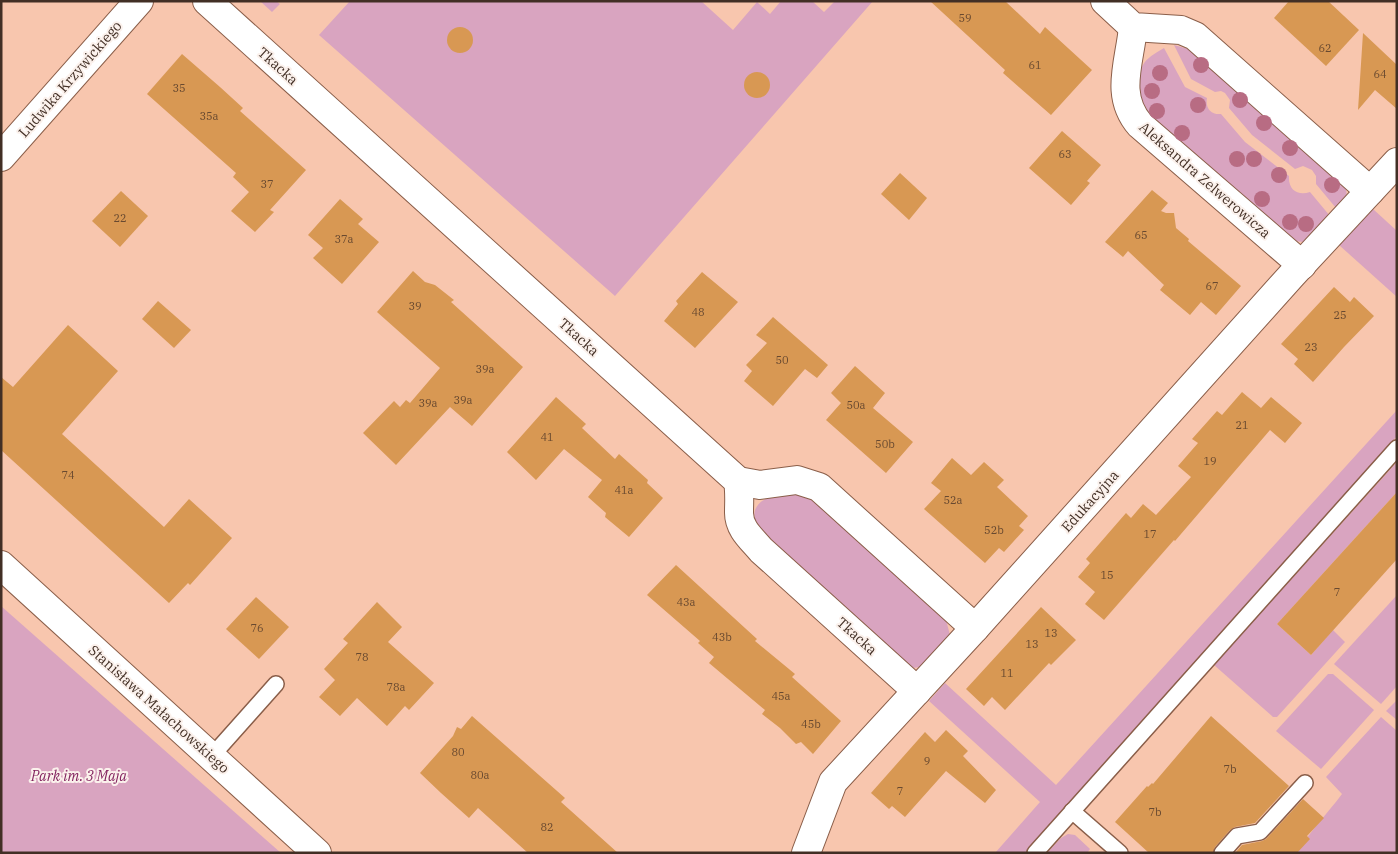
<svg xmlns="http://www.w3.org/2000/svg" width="1398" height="854" font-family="'IBM Plex Serif',serif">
<rect width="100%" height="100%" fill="#f8c6ae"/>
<g fill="#d9a4c0">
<path d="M260 1H276L280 4 272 12Z"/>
<path d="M350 1H701L733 30 757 2 770 14 781 1H812L824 12 835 1H873L615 296 319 35Z"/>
<path d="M1174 45 1192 50 1346 187 1347 199 1341 214 1316 184V176L1312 170 1303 166 1295 169 1252 135 1229 108 1230 100 1225 93 1221 91 1215 92 1191 79Z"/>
<path d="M1164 48 1185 87 1207 98C1205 108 1211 115 1221 114L1245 142 1289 176C1288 190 1298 196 1310 192L1335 222 1304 242 1294 241 1147 114C1141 104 1139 99 1139 88 1139 65 1143 60 1164 48Z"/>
<path d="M1373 209 1397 231V297L1339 245Z"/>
<path d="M1397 410V436L1025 853H995L1040 802 929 701 945 683 1056 785Z"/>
<path d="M1397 462V492L1277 624 1311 655 1333 630 1345 642 1277 717H1273L1214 665Z"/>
<path d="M788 490 811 496 945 616 950 635 921 667 912 668 759 530C744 503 768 497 788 490Z"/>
<path d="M1397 595V686L1381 704 1334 664Z"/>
<path d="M1 606 281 853H1Z"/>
<path d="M1328 674H1333L1374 710 1321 769 1276 731Z"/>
<path d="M1397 700V720L1386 711Z"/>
<path d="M1381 717 1397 731V853H1297C1310 831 1327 814 1342 794L1326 777Z"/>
<path d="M1068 834 1075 835 1090 849 1087 853H1047L1061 838Z"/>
</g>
<g fill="#d89853">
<path d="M930 1H1005L1040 34 1045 27 1092 70 1051 115 1003 73 1005 70Z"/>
<path d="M1289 1H1328L1359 30 1326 66 1274 18Z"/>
<circle cx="460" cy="40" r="13"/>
<path d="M1363 33 1397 65V109L1375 90 1358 110Z"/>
<path d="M182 54 220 87 243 108 240 111 306 170 270 210 274 212 255 232 231 211 249 192 233 177 236 173 147 94Z"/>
<circle cx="757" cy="85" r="13"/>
<path d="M1062 131 1101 165 1087 181 1090 183 1071 205 1029 168Z"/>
<path d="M900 173 927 198 909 220 881 194Z"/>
<path d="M1152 190 1168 203 1161 211 1166 213H1174L1176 228 1189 239 1188 241 1241 286 1216 315 1201 302 1190 315 1160 290 1164 285 1128 251 1123 257 1105 242Z"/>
<path d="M121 191 148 216 120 247 92 221Z"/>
<path d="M340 199 363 219 358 224 379 242 342 284 313 258 323 248 308 235Z"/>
<path d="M413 271 425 282 435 285 454 300 451 302 523 367 472 426 450 407 396 465 363 433 394 401 400 407 406 400 410 403 440 368 377 312Z"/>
<path d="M702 272 738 302 695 348 664 321 678 304 676 301Z"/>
<path d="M1334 287 1350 302 1354 297 1374 316 1344 347 1313 382 1294 364 1298 359 1281 344Z"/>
<path d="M158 301 191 330 174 348 142 319Z"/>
<path d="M773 317 828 365 817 378 805 369 773 406 744 381 752 371 746 365 767 343 756 335Z"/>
<path d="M68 325 118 371 62 434 164 527 189 499 232 538 190 585 188 583 169 603 1 450V377L13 387Z"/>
<path d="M855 366 885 393 873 408 913 442 886 473 826 420 841 403 831 393Z"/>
<path d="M1242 392 1261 408 1271 397 1302 423 1285 443 1270 430 1175 541 1174 540 1104 620 1085 604 1095 592 1078 577 1090 563 1086 559 1126 513 1131 518 1143 504 1156 515 1191 477 1178 466 1198 443 1192 439 1217 411 1222 415Z"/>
<path d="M556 397 586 424 582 428 615 459 619 454 648 480 647 483 663 498 629 537 605 517 606 513 588 497 602 480 564 449 536 480 507 452Z"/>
<path d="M952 458 971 475 984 462 1004 480 997 487 1028 516 1019 526 1024 530 1004 552 999 548 985 563 924 509 941 491 931 483Z"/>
<path d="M1397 492V559L1311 655 1277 624Z"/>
<path d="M676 565 757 639 755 641 795 674 792 677 841 721 813 754 801 742 796 744 780 728 762 714 765 710 709 663 714 657 698 643 700 641 647 595Z"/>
<path d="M256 597 289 627 259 659 226 629Z"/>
<path d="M377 602 402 627 388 642 434 683 409 710 405 706 387 726 357 698 340 716 319 697 335 680 324 669 348 643 343 639Z"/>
<path d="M1041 607 1076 640 1051 665 1049 663 1005 710 992 697 984 706 966 689Z"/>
<path d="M472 716 565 798 561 802 618 853H528L478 808 469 818 441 793 420 773 453 736 457 727 461 729Z"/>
<path d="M1211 716 1289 786 1255 823 1235 827 1230 830 1215 847 1213 853H1149L1115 822 1147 786 1148 787 1152 783 1153 784Z"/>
<path d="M946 730 968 751 963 756 996 790 985 803 946 771 905 817 892 806 889 809 871 793 925 732 935 742Z"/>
<path d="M1303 799 1324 818 1307 836 1310 839 1297 853H1235L1242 845 1262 841 1266 839Z"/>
</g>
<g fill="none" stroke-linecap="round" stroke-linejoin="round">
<g stroke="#8a5e49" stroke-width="18">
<g id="lane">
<path d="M211 757 276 684"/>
<path d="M1072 811 1120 853"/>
<path d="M1035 853 1397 448"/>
<path d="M1222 853 1237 836 1260 832 1305 783"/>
</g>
</g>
<g stroke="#8a5e49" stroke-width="30">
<g id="street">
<path d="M207 1 738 481C740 493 739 502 739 513 739 529 752 539 761 550L917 691"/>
<path d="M1105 1 1133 27 1181 30 1195 36 1370 191"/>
<path d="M1133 27C1130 62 1114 95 1140 125L1302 265"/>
<path d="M1 157 139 1"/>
<path d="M738 481 760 485 797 480 819 487 975 628"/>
<path d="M1 565 317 853"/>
<path d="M806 853 833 782 975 628 1292 275 1397 162"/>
</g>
</g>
<use href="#lane" stroke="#fff" stroke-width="15"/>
<use href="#street" stroke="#fff" stroke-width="28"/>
</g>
<g fill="#b86c83">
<circle cx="1201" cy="65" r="8"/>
<circle cx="1160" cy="73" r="8"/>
<circle cx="1152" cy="91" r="8"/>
<circle cx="1240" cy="100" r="8"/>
<circle cx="1198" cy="105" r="8"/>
<circle cx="1157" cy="111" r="8"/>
<circle cx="1264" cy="123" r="8"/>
<circle cx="1182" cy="133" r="8"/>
<circle cx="1290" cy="148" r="8"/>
<circle cx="1237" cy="159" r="8"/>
<circle cx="1254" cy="159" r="8"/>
<circle cx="1279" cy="175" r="8"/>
<circle cx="1332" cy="185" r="8"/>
<circle cx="1262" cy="199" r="8"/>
<circle cx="1290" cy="222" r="8"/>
<circle cx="1306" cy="224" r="8"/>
</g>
<g text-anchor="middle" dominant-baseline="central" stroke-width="4" stroke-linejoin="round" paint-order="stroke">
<g font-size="11" fill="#684930">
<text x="965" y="18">59</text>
<text x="1325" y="48">62</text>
<text x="1035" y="65">61</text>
<text x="1380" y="74">64</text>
<text x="179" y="88">35</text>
<text x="209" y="116">35a</text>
<text x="1065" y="154">63</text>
<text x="267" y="184">37</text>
<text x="120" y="218">22</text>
<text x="1141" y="235">65</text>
<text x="344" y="239">37a</text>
<text x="1212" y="286">67</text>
<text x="415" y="306">39</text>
<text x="698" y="312">48</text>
<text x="1340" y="315">25</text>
<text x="1311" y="347">23</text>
<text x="782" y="360">50</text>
<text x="485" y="369">39a</text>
<text x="463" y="400">39a</text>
<text x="428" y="403">39a</text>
<text x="856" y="405">50a</text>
<text x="1242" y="425">21</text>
<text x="547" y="437">41</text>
<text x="885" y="444">50b</text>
<text x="1210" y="461">19</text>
<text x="68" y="475">74</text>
<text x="624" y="490">41a</text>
<text x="953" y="500">52a</text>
<text x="994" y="530">52b</text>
<text x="1150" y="534">17</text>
<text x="1107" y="575">15</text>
<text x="1337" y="592">7</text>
<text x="686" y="602">43a</text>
<text x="257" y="628">76</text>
<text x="1051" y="633">13</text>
<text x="722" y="637">43b</text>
<text x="1032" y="644">13</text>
<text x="362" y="657">78</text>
<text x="1007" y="673">11</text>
<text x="396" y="687">78a</text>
<text x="781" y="696">45a</text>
<text x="811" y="724">45b</text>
<text x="458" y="752">80</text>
<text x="927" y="761">9</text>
<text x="1230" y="769">7b</text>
<text x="480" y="775">80a</text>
<text x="900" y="791">7</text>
<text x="1155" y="812">7b</text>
<text x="547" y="827">82</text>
</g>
<g font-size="14" fill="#422f25" stroke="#fbf1ec">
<text transform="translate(278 66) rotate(42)">Tkacka</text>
<text transform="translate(70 79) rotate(-49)">Ludwika Krzywickiego</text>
<text transform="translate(1205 180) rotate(41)">Aleksandra Zelwerowicza</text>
<text transform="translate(579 337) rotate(42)">Tkacka</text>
<text transform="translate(1090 501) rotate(-48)">Edukacyjna</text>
<text transform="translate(857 636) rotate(42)">Tkacka</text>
<text transform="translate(159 709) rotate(42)">Stanisława Małachowskiego</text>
</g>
<g font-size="14" font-style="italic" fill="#83235f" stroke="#fbf1ec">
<text x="79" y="776">Park im. 3 Maja</text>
</g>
</g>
<rect width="1398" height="854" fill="none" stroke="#422f25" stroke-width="5"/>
</svg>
